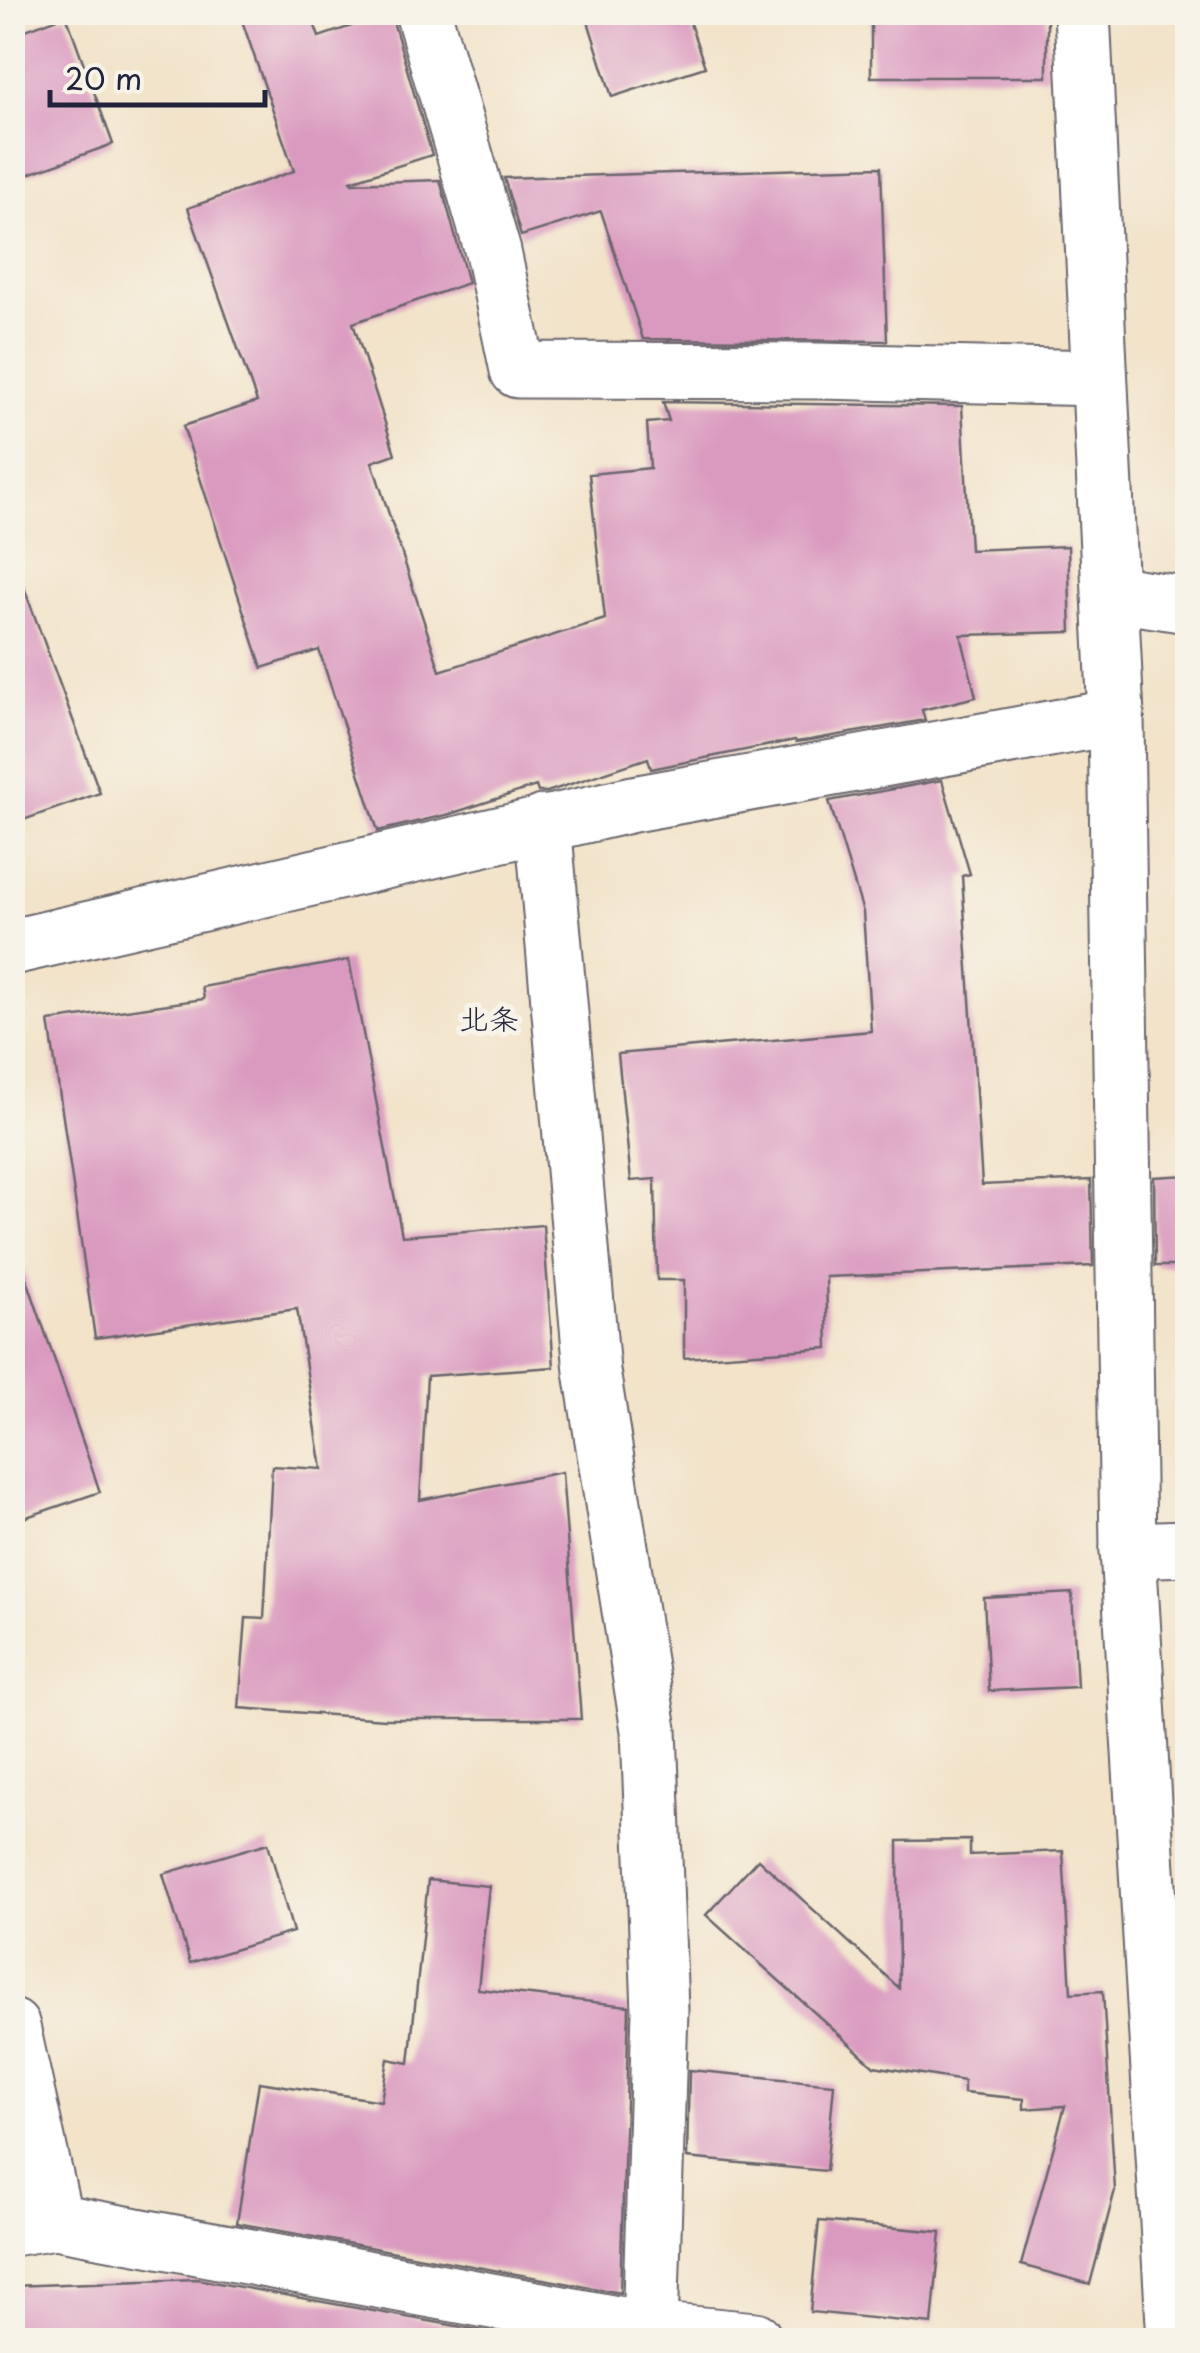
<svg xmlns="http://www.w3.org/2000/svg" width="1200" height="2353" font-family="'Playpen Sans','Klee One',sans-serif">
<rect width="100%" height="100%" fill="#f7f3e8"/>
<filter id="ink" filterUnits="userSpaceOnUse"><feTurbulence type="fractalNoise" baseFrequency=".01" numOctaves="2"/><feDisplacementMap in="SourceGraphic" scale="20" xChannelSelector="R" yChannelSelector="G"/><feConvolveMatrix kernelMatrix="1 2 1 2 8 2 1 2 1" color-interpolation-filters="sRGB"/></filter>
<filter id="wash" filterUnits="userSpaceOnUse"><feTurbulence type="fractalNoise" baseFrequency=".0048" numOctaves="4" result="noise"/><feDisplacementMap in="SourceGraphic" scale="40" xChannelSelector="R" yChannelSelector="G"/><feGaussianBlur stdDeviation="2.25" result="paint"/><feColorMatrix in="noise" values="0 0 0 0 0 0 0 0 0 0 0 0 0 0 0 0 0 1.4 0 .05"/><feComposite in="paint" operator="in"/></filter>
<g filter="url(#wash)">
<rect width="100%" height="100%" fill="#f2e3c9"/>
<g id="blocks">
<g fill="#da9abf">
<path d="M239 12H310L319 37 393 12V21L432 155 351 181 352 183 440 180 468 283 353 323 395 454 372 462 440 671 605 619 589 474 650 468 647 423 669 421 663 402 962 406 970 550 1068 546 1071 632 961 635 976 697 922 710 925 720 810 740 796 742 795 740 651 769 648 758 547 792H538L536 786 450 814 378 831 319 650 262 668 183 426 257 402 188 208 294 171Z"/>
<path d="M585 12H686L705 67 612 97Z"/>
<rect x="871" y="12" width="176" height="65"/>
<path d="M66 15 113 144 12 180V35Z"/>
<path d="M881 167 887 341 643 339 601 211 521 236 504 178Z"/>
<path d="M19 574 100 793 12 824V575Z"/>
<path d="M942 780 970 874 962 876 982 1185 1091 1180 1093 1266 826 1277 828 1348 684 1358V1280H657L655 1179 631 1181 618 1054 871 1031 863 912 829 801Z"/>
<path d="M349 960 402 1236 543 1225 554 1367 427 1376 420 1500 562 1472 581 1719H384L239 1708 246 1618 264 1619 272 1466 322 1469 297 1309 95 1338 49 1021 204 999 202 987Z"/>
<path d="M1188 1175V1266H1155L1154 1177Z"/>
<path d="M22 1265 100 1492 12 1522V1267Z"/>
<path d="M1072 1593 1077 1687 989 1691 984 1598Z"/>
<path d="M970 1840V1855L1063 1851 1071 1993 1103 1991 1115 2190 1090 2284 1021 2265 1065 2106 1024 2109V2099L964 2093V2081L874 2066 706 1915 758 1859 899 1988 898 1841Z"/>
<path d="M268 1843 293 1932 190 1963 163 1874Z"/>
<path d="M428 1880 489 1886 478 1989 629 2006 620 2293 237 2223 259 2082 381 2101 388 2059 409 2063Z"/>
<path d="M689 2070 834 2084 826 2171 687 2158Z"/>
<path d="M819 2221 941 2232 932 2324 810 2312Z"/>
<path d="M196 2279 534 2340H12V2286Z"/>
</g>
</g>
</g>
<g filter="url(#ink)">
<use href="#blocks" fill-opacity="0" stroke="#6b666d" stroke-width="2.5"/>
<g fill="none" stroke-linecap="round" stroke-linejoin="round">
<g stroke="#6b666d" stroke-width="59">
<g id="minor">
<path d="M423 12 493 252 518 370 821 371 1099 378"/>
<path d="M1082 12 1116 717 1128 1550 1175 2340"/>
<path d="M1111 593 1188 605"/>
<path d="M543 823 592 1371 649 1730 660 2010 650 2330"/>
<path d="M12 947 633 804 1116 717"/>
<path d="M1128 1550 1188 1548"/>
<path d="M12 2027 55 2221"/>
<path d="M12 2228 55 2221 650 2330 755 2340"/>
</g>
</g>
<use href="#minor" stroke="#fff" stroke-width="55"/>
</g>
</g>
<g text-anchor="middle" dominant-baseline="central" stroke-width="10" stroke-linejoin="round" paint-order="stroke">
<g font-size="30" fill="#22223b" stroke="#f7f3e8">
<text x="489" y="1017">北条</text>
</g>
</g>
<rect width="1200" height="2353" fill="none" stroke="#f7f3e8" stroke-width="50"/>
<path d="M50 90v15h215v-15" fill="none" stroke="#22223b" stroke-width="5"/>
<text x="65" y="90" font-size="30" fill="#22223b" stroke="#f7f3e8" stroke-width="8" paint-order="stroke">20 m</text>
</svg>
